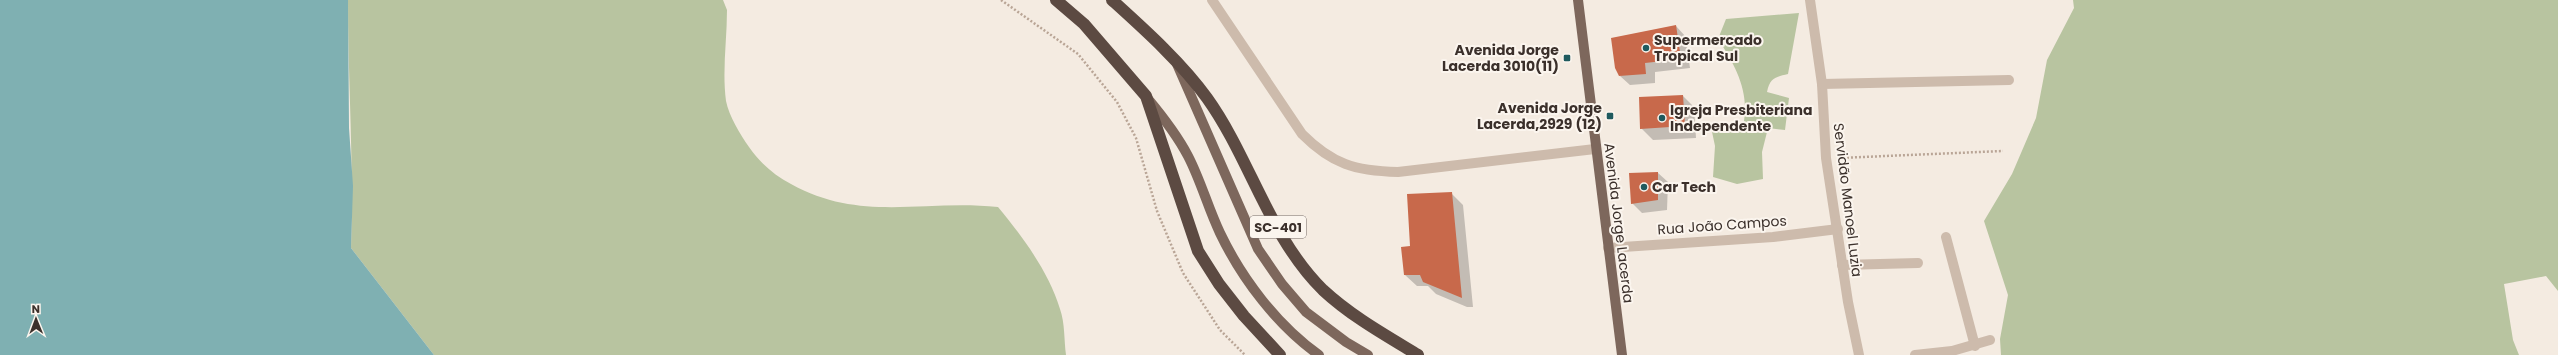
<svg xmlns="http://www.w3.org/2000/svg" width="2558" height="355" font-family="Poppins,sans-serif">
<rect width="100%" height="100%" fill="#f4ebe1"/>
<g fill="#b8c4a0">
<path d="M348 0H723L727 10C727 40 722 71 726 101 729 116 740 134 749 147 760 163 774 175 791 184 861 223 924 199 998 207 1022 236 1049 272 1060 309 1065 323 1064 340 1066 355H434L351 248C354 166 348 83 348 0Z"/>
<path d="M2073 0H2558V291L2546 276 2504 284 2513 340 2519 355H2001L2000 339 2008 295 1984 221 2012 174 2036 118 2047 60 2074 8Z"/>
<path d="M1799 13 1788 74C1775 77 1770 78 1767 92L1789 98 1785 130 1768 128 1762 152 1763 179 1737 184 1713 177 1715 146 1711 127 1716 121 1730 127 1744 121C1749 90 1735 65 1718 39L1726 19Z"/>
</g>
<path fill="#7fb0b2" d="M0 0H348L349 128 353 186 351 248 434 355H0Z"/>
<g fill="#0003">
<path d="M1676 26 1685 36 1690 68 1655 72V83L1630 85 1620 76Z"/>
<path d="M1683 96 1694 107 1696 138 1653 140 1641 128Z"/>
<path d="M1658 173 1668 182 1667 210 1642 213 1632 203 1630 174Z"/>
<path d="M1451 193 1463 205 1473 307H1467L1436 294 1428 286H1417L1405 275 1411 247Z"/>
</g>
<g fill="#c8694b">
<path d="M1676 25 1681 59 1645 63 1646 74 1619 76 1615 68 1611 38Z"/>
<path d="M1683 95 1685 126 1640 129 1639 97Z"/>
<path d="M1658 172V200L1631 204 1629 173Z"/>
<path d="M1452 192 1462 298 1423 282 1420 275H1404L1401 247 1410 246 1407 194Z"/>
</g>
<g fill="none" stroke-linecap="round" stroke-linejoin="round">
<g stroke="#b9a596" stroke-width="2.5" stroke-dasharray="2 2" stroke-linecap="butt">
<path d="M1001 0 1078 54 1117 102 1136 138 1157 211 1183 273 1220 330 1245 355"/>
<path d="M1839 158 2003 151"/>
</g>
<g stroke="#cdbbac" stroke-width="10">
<path d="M1212 0 1302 134C1332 164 1355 171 1398 172L1595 149"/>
<path d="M1810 0 1822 84 1826 158 1848 302 1859 355"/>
<path d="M1822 84 2009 80"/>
<path d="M1946 237 1975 346"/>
<path d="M1608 248 1773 237 1838 229"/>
<path d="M1842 265 1918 263"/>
<path d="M1915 355 1952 351 1990 340"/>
</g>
<g stroke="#7d675c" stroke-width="10">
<path d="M1578 0 1622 355"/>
<path d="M1177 64 1258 249 1282 284 1306 312 1346 342 1368 355"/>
<path d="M1148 99C1163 117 1177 135 1188 156 1201 181 1208 208 1220 233 1242 279 1277 325 1319 355"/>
</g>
<g stroke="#5c4a42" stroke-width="12">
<path d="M1056 0 1084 24 1146 96 1198 251 1219 284 1244 316 1280 355"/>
<path d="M1112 0C1144 29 1182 63 1207 98 1250 158 1269 237 1323 290 1351 316 1385 335 1418 355"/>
</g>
</g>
<g fill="#1f5a5e" stroke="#fbf5ee" stroke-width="1.5">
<circle cx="1646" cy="48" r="4"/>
<rect x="1563" y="54" width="8" height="8" rx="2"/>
<rect x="1606" y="112" width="8" height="8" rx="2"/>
<circle cx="1662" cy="118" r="4"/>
<circle cx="1644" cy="187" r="4"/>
</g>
<g text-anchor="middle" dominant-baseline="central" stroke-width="4" stroke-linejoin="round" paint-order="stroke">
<rect fill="#fbf5ee" stroke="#756b66" stroke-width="1" x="1250" y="216" width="56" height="22" rx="3"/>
<g font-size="13" font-weight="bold" fill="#3b302b">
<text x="1278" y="227">SC-401</text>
</g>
<g font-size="14" font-weight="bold" fill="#3b302b" stroke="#fbf5ee" text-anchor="start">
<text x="1654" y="40">Supermercado<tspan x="1654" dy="16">Tropical Sul</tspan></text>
<text x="1559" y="50" text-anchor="end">Avenida Jorge<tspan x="1559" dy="16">Lacerda 3010(11)</tspan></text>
<text x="1602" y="108" text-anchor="end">Avenida Jorge<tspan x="1602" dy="16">Lacerda,2929 (12)</tspan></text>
<text x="1670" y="110">Igreja Presbiteriana<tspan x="1670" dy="16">Independente</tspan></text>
<text x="1652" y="187">Car Tech</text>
</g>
<g font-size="14" fill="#3b302b" stroke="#fbf5ee">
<text transform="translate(1848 200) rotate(83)">Servidão Manoel Luzia</text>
<text transform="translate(1619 223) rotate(83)">Avenida Jorge Lacerda</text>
<text transform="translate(1722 225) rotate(-4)">Rua João Campos</text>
</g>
</g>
<g transform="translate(36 319) rotate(359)" stroke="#fbf5ee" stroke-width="3" paint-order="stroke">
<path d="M0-3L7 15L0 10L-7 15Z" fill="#3b302b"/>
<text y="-6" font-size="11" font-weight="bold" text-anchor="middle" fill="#3b302b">N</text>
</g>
</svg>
